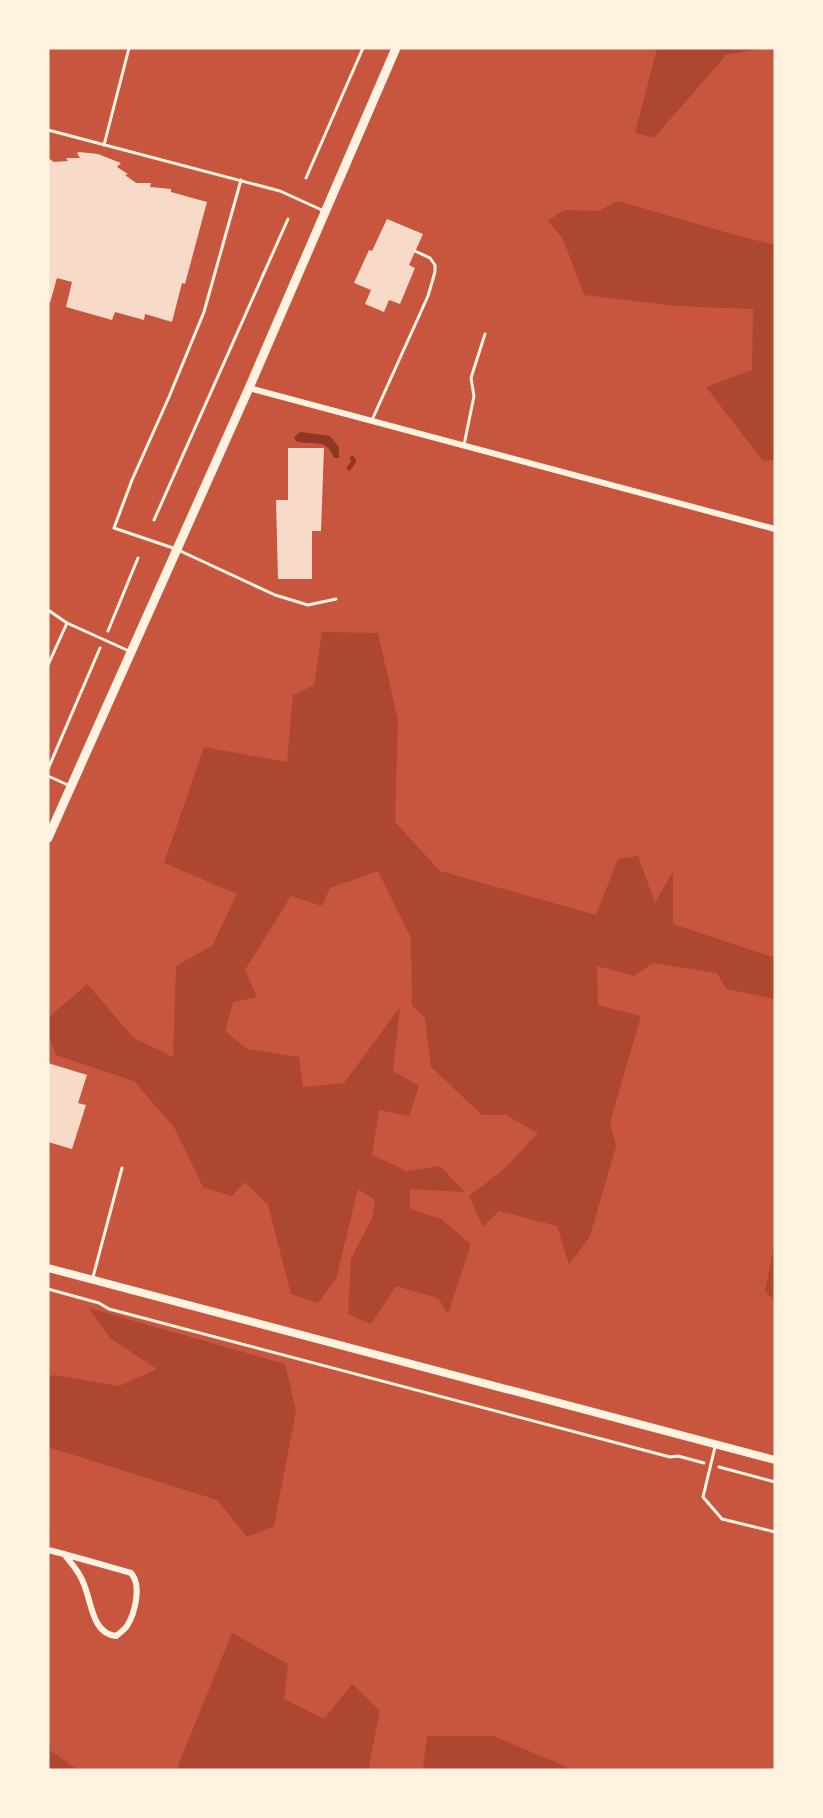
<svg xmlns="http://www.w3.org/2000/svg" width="823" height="1818" font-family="Overpass,sans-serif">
<rect width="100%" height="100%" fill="#c8553d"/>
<g fill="#ae4732">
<path d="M657 48H763L726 55 654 138 635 133Z"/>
<path d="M618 201 735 235 775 245V460L763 461 706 387 752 370 753 309 677 306 584 295 563 239 548 221 564 210 598 211Z"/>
<path d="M322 632 378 633 398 721 395 822 440 871 596 915 618 859 638 856 655 903 673 871V924L775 958V999L726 989 717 973 653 963 634 976 597 966 598 1005 641 1016 610 1122 616 1146 590 1236 569 1265 557 1226 499 1211 483 1227 469 1196 503 1170 538 1133 506 1115H482L431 1067 425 1018 412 1005 411 938 378 871 330 888 322 906 291 896 245 970 257 997 233 1002 225 1031 247 1049 299 1057 303 1087 344 1083 400 1007 393 1071 419 1086 409 1116 379 1110 372 1155 407 1171 440 1166 465 1192 410 1189V1209L441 1219 471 1244 448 1314 438 1298 396 1286 371 1324 348 1314 351 1259 372 1218 375 1200 358 1189 336 1279 318 1303 291 1294 268 1205 245 1182 232 1196 203 1187 174 1127 134 1081 56 1055 48 1034V1018L87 984 134 1038 173 1057 176 966 212 946 237 894 164 863 204 747 287 762 293 695 314 685Z"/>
<path d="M775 1241V1301L765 1291Z"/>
<path d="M89 1308 285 1364 296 1411 274 1526 247 1537 217 1500 48 1447V1377L55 1375 119 1386 157 1369 110 1338Z"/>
<path d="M232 1633 288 1664 284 1699 324 1719 352 1684 380 1711 369 1765 371 1770H178L179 1763Z"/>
<path d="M427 1736H493L553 1761 572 1770 423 1769Z"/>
<path d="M48 1749 78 1770H48Z"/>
</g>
<path fill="#8f3625" d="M300 432 330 436 339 447V458H334C326 436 313 447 296 441L294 437Z"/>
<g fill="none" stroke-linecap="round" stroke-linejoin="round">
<path stroke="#8f3625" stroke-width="4.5" d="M349 468 354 461 352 458"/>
</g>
<g fill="#f7dbc8">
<path d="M79 152 98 154 121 163 117 167 128 174 125 175 136 183H151L150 187 171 189V192L207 202 185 284 182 283 172 322 145 314 144 320 115 312 112 320 66 307 72 282 57 278 50 303 48 302V158L54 162 68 161 66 158H80L77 153Z"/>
<path d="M387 219 423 234 409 265 415 268 400 304 389 300 384 312 365 304 371 290 354 283 369 250 372 251Z"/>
<path d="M288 448H324L321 531H312V579H278L276 500H288Z"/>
<path d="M48 1063 87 1075 78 1103 86 1105 72 1149 48 1142Z"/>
</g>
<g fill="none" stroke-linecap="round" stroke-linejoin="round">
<g stroke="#fff3e0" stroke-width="3">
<path d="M306 178 363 48"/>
<path d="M154 520 288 219"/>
<path d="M108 631 138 558"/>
<path d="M48 769 100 648"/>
<path d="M48 1289 99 1303 109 1309 670 1457 678 1456 704 1463"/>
<path d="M719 1467 775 1482"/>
</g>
<g stroke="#fff3e0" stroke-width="3">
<path d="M48 130 280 191 324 211"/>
<path d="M104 145 129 48"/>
<path d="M241 180 204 312 169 397 132 480 114 528 176 549 275 595 308 605 336 599"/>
<path d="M372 420 428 296 435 272V265L430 258 415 251"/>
<path d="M464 445 474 396 471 378 485 334"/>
<path d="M48 610 67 623 129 651"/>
<path d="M48 665 67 623"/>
<path d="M48 776 68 785"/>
<path d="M93 1277 122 1168"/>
<path d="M715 1447 703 1497 722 1519 775 1532"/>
</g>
<g stroke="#fff3e0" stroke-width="6">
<path d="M249 388 775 529"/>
<path d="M48 1550C76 1557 103 1565 131 1573 142 1585 135 1613 127 1626 124 1630 120 1633 116 1636 91 1633 92 1601 83 1582 79 1571 71 1563 64 1554"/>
</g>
<path stroke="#fff3e0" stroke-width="8" d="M48 1268 775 1460"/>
<path stroke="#fff3e0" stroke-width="9" d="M48 838 249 388 396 48"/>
</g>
<rect width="823" height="1818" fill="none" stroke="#fff3e0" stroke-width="99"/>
</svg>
